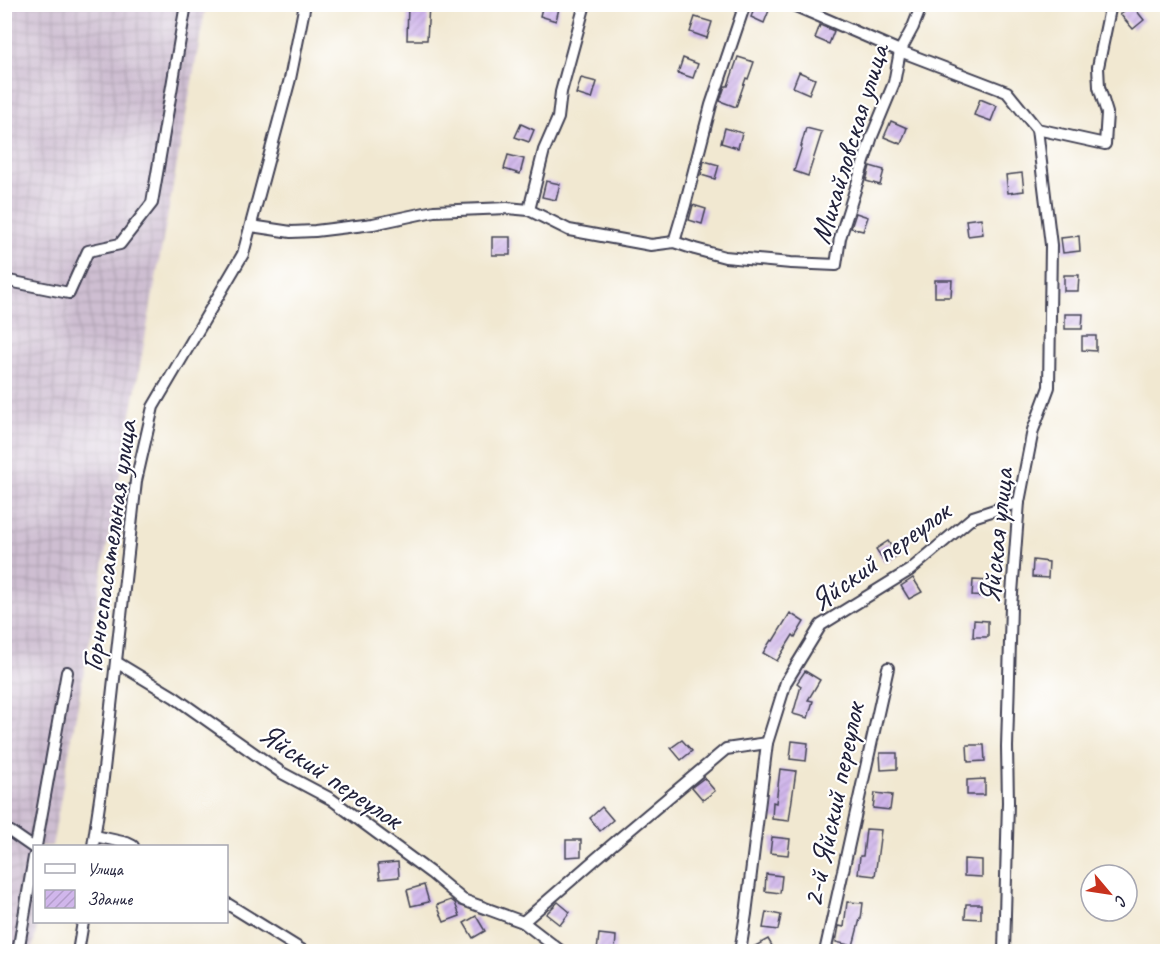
<svg xmlns="http://www.w3.org/2000/svg" width="1172" height="956" font-family="Caveat,sans-serif">
<defs>
<pattern id="industrial-grid" width="8" height="8" patternUnits="userSpaceOnUse" patternTransform="scale(1.5)"><rect width="8" height="8" fill="#cebed1"/><path d="M0 4h8M4 0v8" fill="none" stroke="#b1a3b4"/></pattern>
<pattern id="building-hatch" width="6" height="6" patternUnits="userSpaceOnUse" patternTransform="scale(1.5)"><rect width="6" height="6" fill="#d0b6eb"/><path d="M-1 1l2-2M0 6l6-6M5 7l2-2" fill="none" stroke="#b29cca"/></pattern>
</defs>
<rect width="100%" height="100%" fill="#fff"/>
<filter id="ink" filterUnits="userSpaceOnUse"><feTurbulence type="fractalNoise" baseFrequency=".0167" numOctaves="2"/><feDisplacementMap in="SourceGraphic" scale="12" xChannelSelector="R" yChannelSelector="G"/><feConvolveMatrix kernelMatrix="1 2 1 2 8 2 1 2 1" color-interpolation-filters="sRGB"/></filter>
<filter id="wash" filterUnits="userSpaceOnUse"><feTurbulence type="fractalNoise" baseFrequency=".008" numOctaves="4" result="noise"/><feDisplacementMap in="SourceGraphic" scale="24" xChannelSelector="R" yChannelSelector="G"/><feGaussianBlur stdDeviation="1.35" result="paint"/><feColorMatrix in="noise" values="0 0 0 0 0 0 0 0 0 0 0 0 0 0 0 0 0 1.4 0 .05"/><feComposite in="paint" operator="in"/></filter>
<g filter="url(#wash)">
<rect width="100%" height="100%" fill="#f1e8d1"/>
<path fill="url(#industrial-grid)" d="M5 5H206L52 846H34V922H38L32 951 5 952Z"/>
<g id="blocks">
<g fill="url(#building-hatch)">
<path d="M408 4H429L427 40H407Z"/>
<path d="M543 4H560L556 21 540 16Z"/>
<path d="M756 4H761L770 8 764 23 751 17Z"/>
<path d="M1132 5 1144 20 1133 29 1120 14Z"/>
<path d="M695 17 712 22 707 38 690 32Z"/>
<path d="M820 25 834 31 829 44 815 38Z"/>
<path d="M738 57 754 62 748 79 746 78 736 107 720 101 725 86H728Z"/>
<path d="M683 58 698 64 693 78 678 73Z"/>
<path d="M799 72 815 79 809 94 793 87Z"/>
<path d="M581 78 597 82 592 99 576 94Z"/>
<path d="M980 99 997 106 991 121 974 115Z"/>
<path d="M891 121 907 128 901 144 884 137Z"/>
<path d="M521 124 534 130 529 142 515 137Z"/>
<path d="M725 128 742 133 738 148 721 143Z"/>
<path d="M806 128 822 132 808 176 794 171 802 146H801Z"/>
<path d="M508 155 524 159 520 174 504 169Z"/>
<path d="M704 161 719 165 715 179 701 175Z"/>
<path d="M870 166 884 170 880 185 866 181Z"/>
<path d="M1022 173 1024 191 1008 193 1006 175Z"/>
<path d="M546 181 560 184 556 200 542 197Z"/>
<path d="M693 205 706 209 702 224 689 220Z"/>
<path d="M856 213 868 217 863 231 851 228Z"/>
<path d="M981 218 983 234 968 236 966 220Z"/>
<path d="M1079 236 1080 251 1063 253 1061 238Z"/>
<rect x="492" y="237" width="18" height="18"/>
<path d="M1064 275H1079L1078 291H1064Z"/>
<path d="M935 280H952L951 297H935Z"/>
<path d="M1065 314H1083L1082 329H1065Z"/>
<path d="M1082 336H1096V351L1082 350Z"/>
<path d="M888 541 897 556 885 563 876 549Z"/>
<path d="M1033 560 1049 562 1048 578 1032 577Z"/>
<path d="M913 578 922 592 909 599 901 586Z"/>
<path d="M973 580 990 581 989 597 972 596Z"/>
<path d="M790 613 804 622 795 637 793 635 777 661 763 653 771 640 773 641Z"/>
<path d="M974 620 988 621V637H973Z"/>
<path d="M805 671 820 680 808 700 813 701 808 718 793 714 801 686 797 683Z"/>
<path d="M682 740 692 751 681 760 671 748Z"/>
<path d="M792 741 808 743 806 761 790 759Z"/>
<path d="M967 745H984L985 761 968 762Z"/>
<path d="M880 753H897V769L881 770Z"/>
<path d="M780 769 796 771 789 821 772 819 773 802 776 803Z"/>
<path d="M704 778 715 791 703 800 692 787Z"/>
<path d="M985 779V795H967V780Z"/>
<path d="M875 793 892 795 890 810 873 808Z"/>
<path d="M602 807 613 820 600 831 590 818Z"/>
<path d="M866 829 881 830 875 876 858 874 860 856H863Z"/>
<path d="M772 837 790 839 788 855 770 853Z"/>
<path d="M566 840H581V856L566 857Z"/>
<path d="M964 859 982 860V877L964 876Z"/>
<path d="M398 862 399 877 380 879 378 864Z"/>
<path d="M766 874 782 876 780 893 765 891Z"/>
<path d="M424 885 429 902 411 906 407 890Z"/>
<path d="M451 900 455 903 460 916 444 922 437 905Z"/>
<path d="M558 902 570 912 560 925 546 914Z"/>
<path d="M847 902 863 903 861 919H860L853 946 836 942 839 926 844 927Z"/>
<path d="M966 904H981V919L965 918Z"/>
<path d="M766 912 781 915 778 930 763 928Z"/>
<path d="M476 916 485 931 473 938 464 923Z"/>
<path d="M599 934 616 936 615 951H597Z"/>
<path d="M768 939 775 951H748V950Z"/>
</g>
</g>
</g>
<g filter="url(#ink)">
<use href="#blocks" fill-opacity="0" stroke="#414052" stroke-width="1.5"/>
<g fill="none" stroke-linecap="round" stroke-linejoin="round">
<g stroke="#414052" stroke-width="14">
<g id="minor">
<path d="M791 4 900 51 1007 92 1037 129 1105 144 1107 113 1099 87 1098 67 1111 4"/>
<path d="M529 210 544 150 558 118 561 92 585 4"/>
<path d="M251 226 291 232 315 231 373 224 434 211 507 208 529 210 569 230 651 245 674 242 695 249 725 257 791 263 836 265 840 238 872 136 894 83 900 51 913 27 922 4"/>
<path d="M674 242 685 205 711 105 745 4"/>
<path d="M4 280 69 293 88 251 120 244 152 203 186 4"/>
<path d="M116 662 174 697 282 773 331 799 431 873 463 900 523 922 613 844 726 749 767 743"/>
<path d="M4 831 11 832 34 848"/>
<path d="M95 836 127 843 133 846"/>
<path d="M36 846 67 672"/>
<path d="M93 846 103 778 136 481 153 407 243 254 290 79 305 4"/>
<path d="M226 903 305 952"/>
<path d="M523 922 562 952"/>
<path d="M18 952 34 857"/>
<path d="M78 952 83 922"/>
<path d="M740 952 746 914 767 743 786 682 821 625 910 570 973 517 1019 502"/>
<path d="M825 952 888 668"/>
<path d="M1004 952 1008 802 1007 747 1011 606 1019 502 1033 430 1049 387 1051 245 1037 129"/>
</g>
</g>
<use href="#minor" stroke="#fff" stroke-width="10"/>
</g>
</g>
<g text-anchor="middle" dominant-baseline="central" stroke-width="4.5" stroke-linejoin="round" paint-order="stroke">
<g font-size="30" fill="#22223b" stroke="#fff">
<text transform="translate(849 144) rotate(-73)">Михайловская улица</text>
<text transform="translate(996 536) rotate(-84)">Яйская улица</text>
<text transform="translate(109 546) rotate(-82)">Горноспасательная улица</text>
<text transform="translate(880 556) rotate(-36)">Яйский переулок</text>
<text transform="translate(331 776) rotate(34)">Яйский переулок</text>
<text transform="translate(833 805) rotate(-78)">2-й Яйский переулок</text>
</g>
</g>
<rect width="1172" height="956" fill="none" stroke="#fff" stroke-width="24"/>
<rect x="33" y="845" width="195" height="78" fill="#ffffff" stroke="#a7a7b1" stroke-width="1.5"/>
<rect x="45" y="864" width="30" height="9" fill="#ffffff" stroke="#a7a7b1" stroke-width="1.5"/>
<text x="87" y="875" font-size="18" fill="#22223b">Улица</text>
<rect x="45" y="890" width="30" height="18" fill="url(#building-hatch)" stroke="#a7a7b1" stroke-width="1.5"/>
<text x="87" y="905" font-size="18" fill="#22223b">Здание</text>
<g transform="translate(1109 893) rotate(119)"><circle r="28" fill="#ffffff" stroke="#a7a7b1" stroke-width="1.5"/>
<path d="M0-4.5L10 22L0 15L-10 22Z" fill="#c8321e"/>
<text y="-9" font-size="16" font-weight="bold" text-anchor="middle" fill="#22223b">С</text>
</g>
</svg>
